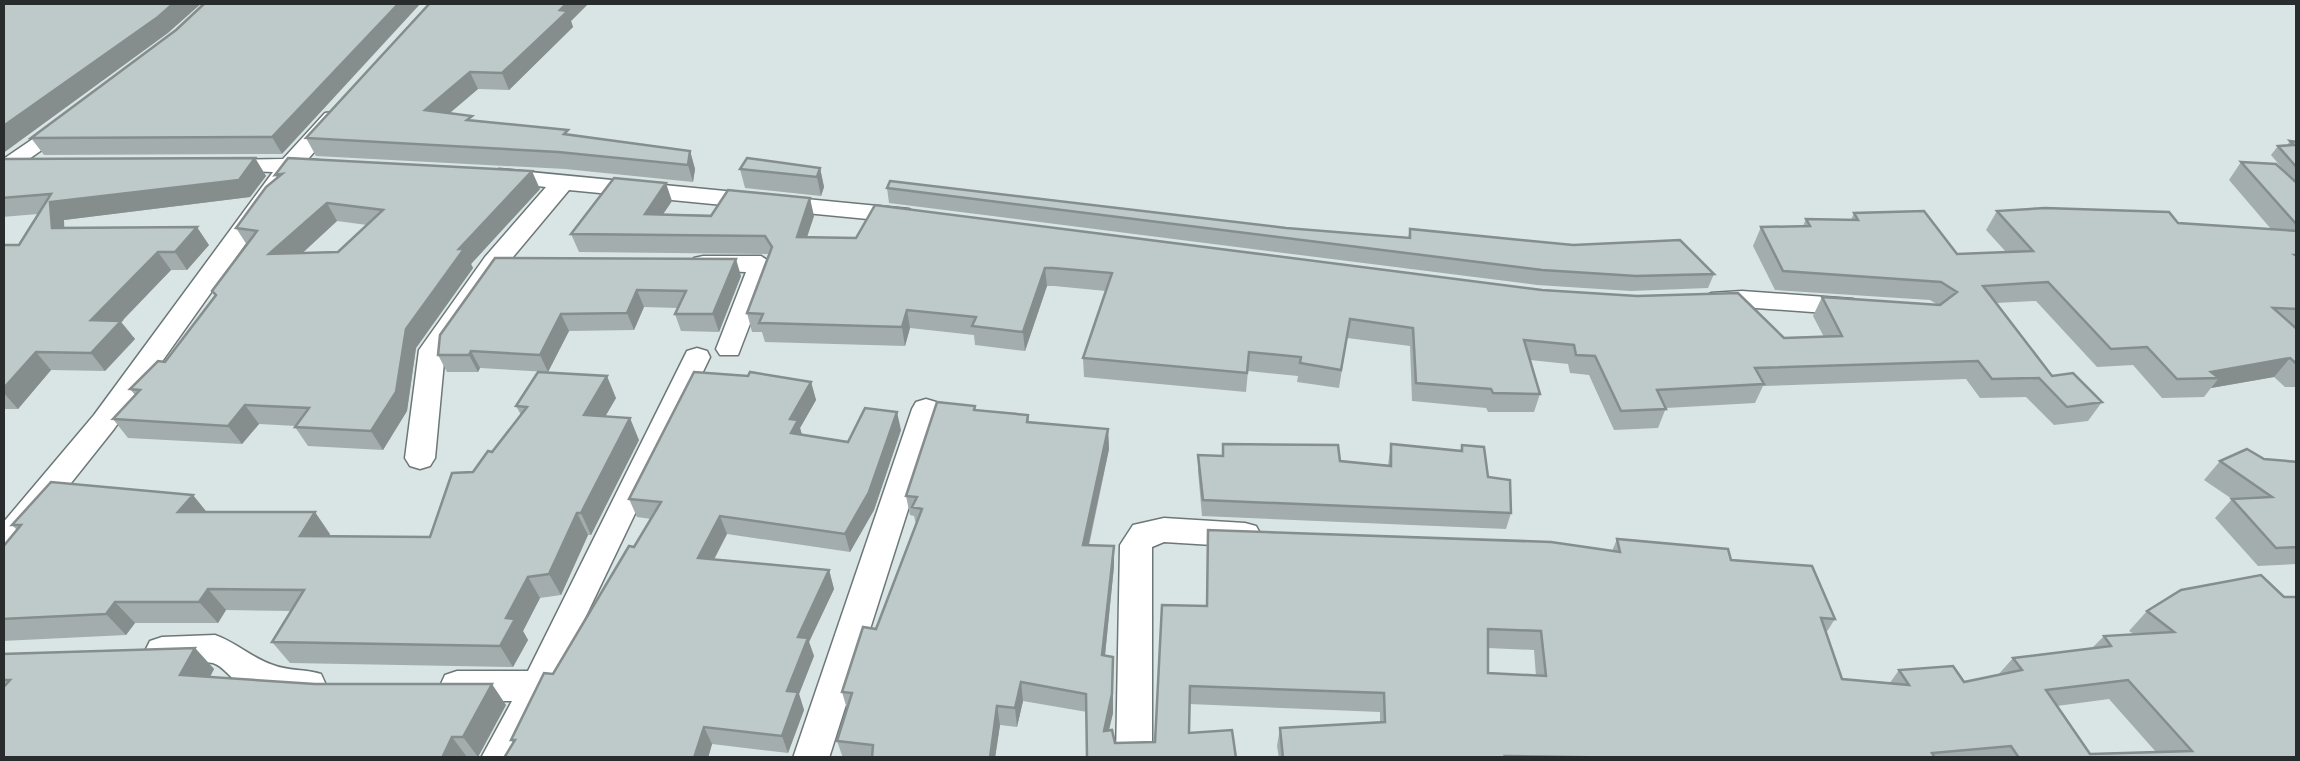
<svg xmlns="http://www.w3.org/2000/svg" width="2300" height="761" font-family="'Source Sans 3',sans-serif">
<rect width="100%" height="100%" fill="#d9e5e4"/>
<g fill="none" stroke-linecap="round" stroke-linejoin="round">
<g stroke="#6d7777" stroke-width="3">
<g id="minor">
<path d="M333 112 344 118 308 159 324 161 327 166 324 171 296 173 114 429 13 556 2 559V524L94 415 273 172 216 170 213 165 216 160 283 159 325 113Z"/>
<path d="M65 117 73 118 76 123 73 128 2 178V160Z"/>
<path d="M499 169 909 209 921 216 909 223 569 190 503 269 445 351 435 458 430 466 420 469 410 466 405 458 419 350 485 257 546 187 491 181 488 176Z"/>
<path d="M703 256H761L773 264 738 355H720L716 349 746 272 694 270 691 264 694 258Z"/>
<path d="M1742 291 1853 299 1866 307 1853 315 1742 307 1711 309 1698 301 1711 293Z"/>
<path d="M697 348 707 351 710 357 518 758H481L512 701H457L445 697 440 686 445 675 457 671H528L684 357 687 351Z"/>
<path d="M926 399 936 402 940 409 829 758H793L912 409 916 402Z"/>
<path d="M1164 518 1245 523 1256 526 1261 535 1256 544 1245 547 1164 542 1152 547V758H1116L1120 545 1133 525Z"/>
<path d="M215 635C237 643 252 658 273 665 288 671 305 669 321 674L326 685 321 696C295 705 262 695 238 682 229 677 223 666 213 663 192 659 171 669 150 661L145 651 150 641 162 637Z"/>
</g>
</g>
<use href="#minor" fill="#fff" fill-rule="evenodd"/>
</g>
<g fill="#a3adad" fill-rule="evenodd">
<path d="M206 2 282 154 44 155 31 138 176 30Z"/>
<path d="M431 2H587V5L571 21 573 27 509 90 478 89 450 113 474 121 690 151 695 169 693 182 565 169 316 156 306 138Z"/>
<path d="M2290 141 2298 142V328H2294L2298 330V387H2285L2274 377 2211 388 2204 397 2162 398 2133 365 2097 367 2036 301 1996 303 2052 376 2102 402 2088 421 2054 425 2026 397 1980 398 1966 379 1763 386 1755 403 1666 408 1658 428 1614 430 1589 375 1570 373 1568 364 1530 360 1540 394 1534 412H1488L1486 408 1412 401 1410 346 1347 338 1339 388 1297 382 1298 376 1248 371 1246 392 1084 377 1083 358 1106 291 1054 286H1047L1025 351 975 345 974 335 910 328 905 346 765 342 762 332H752L747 313 769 254 579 252 571 234 672 201 663 214 814 216 807 237 1784 338 1824 337 1813 316 1822 297 1938 305 1930 300 1775 290 1753 246 1761 227 1803 226 1806 219 1851 220 1854 213 1957 254 2006 252 1986 230 1997 211 2271 229 2229 180 2241 162 2288 175 2271 155 2278 146 2287 145Z"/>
<path d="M255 158 266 176 250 197 64 220V228L209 245 187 270H171L121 322 135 339 105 371 51 370 18 409H2V245H19L38 214 2 217V159Z"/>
<path d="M820 168 824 187 821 196 745 188 740 169Z"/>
<path d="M275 175 540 189 471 264 473 268 416 348 407 411 383 450 308 446 295 427 296 426 259 424 242 444 128 438 113 419 135 395 130 389 165 362 215 296 212 291 247 245 236 228 277 178ZM337 221 367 225 338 252 302 253Z"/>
<path d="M887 188 1286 228 1408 238 1410 229 1714 274 1708 288 1631 291 1537 285 889 203Z"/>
<path d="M495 258 741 276 719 332 681 331 675 314 678 308 644 307 634 330 569 331 548 372 480 368 478 372H447L438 355Z"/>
<path d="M811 382 816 400 800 428 802 435 848 442 901 430 874 510 850 552 727 534 714 560 829 570 834 589 809 642 814 656 799 694 804 710 788 753 712 744 708 758H504L513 743 511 740 651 519 637 517 629 499Z"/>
<path d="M616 398 605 416 639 440 591 535H588L561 595 540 598 523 631 528 640 513 667 290 663 272 642 291 611 226 610 218 623H135L126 635 2 641V548L17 530 12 525 206 512 330 534 329 536 430 537 473 472 492 452 521 415 516 406Z"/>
<path d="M937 402 975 406 976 411 1028 415 1029 422 1108 429 1109 449 1089 546H1114V566L1105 656 1113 657V713L1109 731 1112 730 1115 743 1155 742 1162 605 1207 606 1208 530 1551 542 1612 551 1617 539 1728 549 1731 560 1812 566 1835 619 1826 633 1842 679 1889 684 1899 670 1953 666 1964 682 1998 675 2013 658 2092 648 2104 636 2134 634 2129 631 2147 611 2181 590 2261 575 2284 597H2298V758H1279L1277 746 1280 728 1380 722V712L1189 704V733L1232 730 1236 758H1087V712L1023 701 1017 727 1000 725 995 758H843L837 741 847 709 842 692 863 627 876 629 916 524 914 516 910 515 906 496ZM1488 648 1534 650 1536 676 1488 673ZM2109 699 2156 752 2090 754 2057 706Z"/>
<path d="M1391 444 1460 451 1462 445 1488 477 1511 513 1506 529 1202 516 1198 471V455L1340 461 1388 465Z"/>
<path d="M2264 459 2298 462V564L2258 566 2215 518 2232 499 2204 480 2220 461Z"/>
<path d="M195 648 214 669 210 677 506 705 478 757H467L466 758H2V654Z"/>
</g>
<g fill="#858d8d">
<path d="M175 2H203L168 33 2 154V127Z"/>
<path d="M400 2H422L282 154 272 137Z"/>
<path d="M568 2H587V5L571 21 573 27 509 90 502 73Z"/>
<path d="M470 72 478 89 433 127 425 110Z"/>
<path d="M690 151 695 169 693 182 688 165Z"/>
<path d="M255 158 266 176 250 197 64 220 65 246 52 228 50 202Z"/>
<path d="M820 168 824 187 821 196 817 177Z"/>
<path d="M532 171 540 189 471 264 473 268 416 348 407 411 383 450 371 431 406 329 459 249Z"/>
<path d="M666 183 672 201 651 232 645 214Z"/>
<path d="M810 198 814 216 801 255 797 237Z"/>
<path d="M327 203 337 221 281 273 269 254Z"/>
<path d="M197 227 209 245 187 270 175 252Z"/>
<path d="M158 252 171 270 121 322 135 339 105 371 91 353V320Z"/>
<path d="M736 259 741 276 719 332 713 314Z"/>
<path d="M1045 268 1047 286 1025 351 1023 332Z"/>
<path d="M637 290 644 307 634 330 627 313Z"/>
<path d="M907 310 910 328 905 346 902 327Z"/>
<path d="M561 314 569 331 548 372 540 355Z"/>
<path d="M471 351 480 368 478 372 469 355Z"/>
<path d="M36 352 51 370 18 409 2 391Z"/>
<path d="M2290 358 2274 377 2211 388 2219 378 2211 372Z"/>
<path d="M607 376 616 398 594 436 584 415Z"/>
<path d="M811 382 816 400 800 428 803 438 791 433 790 419Z"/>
<path d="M245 405 259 424 242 444 228 426Z"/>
<path d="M897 412 901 430 874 510 850 552 845 534Z"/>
<path d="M630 418 639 440 591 535 581 513Z"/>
<path d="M1108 429 1109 449 1084 565 1083 545Z"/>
<path d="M193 495 210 516 178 512Z"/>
<path d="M315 512 330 534 316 557 300 536Z"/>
<path d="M577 513 588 535 561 595 549 574Z"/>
<path d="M720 516 727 534 705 576 698 558Z"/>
<path d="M1114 546V566L1103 674 1102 655Z"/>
<path d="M829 570 834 589 809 642 814 656 799 694 804 710 788 753 782 736 787 691 798 637Z"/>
<path d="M528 577 540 598 523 631 528 640 513 667 500 646 506 618Z"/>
<path d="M208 589 226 610 218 623 199 602Z"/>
<path d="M115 602 135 623 126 635 106 614Z"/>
<path d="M195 648 214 669 200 696 180 675Z"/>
<path d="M1113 657V713L1104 749V731Z"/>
<path d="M1021 682 1023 701 1017 727 1015 708Z"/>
<path d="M492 684 506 705 478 757 463 737Z"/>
<path d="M997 706 1000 725 995 758H990Z"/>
<path d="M704 727 712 744 708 758H694Z"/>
<path d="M452 737 467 757 466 758H442Z"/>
</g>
<g fill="#bec9c9" stroke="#858d8d" stroke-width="2.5" fill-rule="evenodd">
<path d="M2 2H175L158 17 2 127Z"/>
<path d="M206 2H400L272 137 31 138 176 30Z"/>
<path d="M431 2H568L560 10 568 11 502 73 470 72 425 110 472 116 467 120 568 130 564 134 690 151 688 165 558 152 306 138Z"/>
<path d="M2290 141 2298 142V169L2278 146 2294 145Z"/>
<path d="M255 158 239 180 50 202 52 228 197 227 175 252H158L91 320 121 321 91 353 36 352 2 390V245H19L51 194 2 198V159Z"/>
<path d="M288 158 532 171 459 249H464L406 329 396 392 371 431 295 427 309 408 245 405 228 426 113 419 140 390 130 389 158 361 165 362 216 295 212 291 257 231 236 228 266 187 282 174 275 175ZM327 203 383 210 338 252 269 254Z"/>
<path d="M747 158 820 168 817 177 740 169Z"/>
<path d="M2241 162 2276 164 2298 184V226Z"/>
<path d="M614 178 666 183 645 214 711 216 728 190 810 198 797 237 856 238 875 205 1542 290 1637 296 1738 293 1784 338 1842 336 1822 297 1940 305 1957 292 1941 282 1783 271 1761 227 1810 226 1806 219 1858 220 1854 213 1924 211 1957 254 2033 251 1997 211 2045 208 2169 212 2178 223 2298 231V255H2295L2298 257V309L2273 308 2298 330V365L2290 358 2211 372 2219 378 2177 379 2147 347 2111 349 2048 282 1983 286 2052 376 2073 373 2102 402 2067 407 2039 378 1992 379 1978 361 1755 368 1764 384 1657 390 1666 409 1621 411 1595 356 1576 355 1574 345 1524 340 1540 394 1493 393 1491 389 1416 383 1413 328 1350 319 1341 370 1300 363 1301 357 1249 352 1247 373 1083 358 1112 273 1053 268H1045L1023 332 972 326 976 317 907 310 902 327 759 323 763 314 747 313 772 247 765 236 571 234Z"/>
<path d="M890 181 1286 228 1410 238V229L1573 245 1680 240 1714 274 1636 276 1542 270 887 188Z"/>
<path d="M495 258 736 259 713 314H675L686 291 637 290 627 313 561 314 540 355 471 351 469 355H438L440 335Z"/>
<path d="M538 372 607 376 584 415 630 418 581 513H577L549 574 528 577 506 618 515 619 500 646 272 642 304 590 208 589 199 602H115L106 614 2 619V548L21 525H12L51 482 193 495 178 512H315L300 536 430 537 452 473 473 472 488 451 492 452 527 407 516 406Z"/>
<path d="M694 372 748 376 750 372 811 382 790 419 798 420 791 433 848 442 865 408 897 412 869 492 845 534 720 516 698 558 829 570 798 637 808 638 787 691 798 692 782 736 704 727 694 758H504L515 740H511L544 673 553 674 629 546 634 547 661 502 629 499Z"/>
<path d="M937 402 975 406 974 410 1028 415 1027 422 1108 429 1083 545 1114 546 1102 655 1113 657 1112 694 1104 731 1112 730 1115 743 1155 742 1162 605 1207 606 1208 530 1551 542 1620 552 1617 539 1728 549 1731 560 1812 566 1835 619 1821 618 1842 679 1909 685 1899 670 1953 666 1964 682 2022 670 2013 658 2111 646 2104 636 2174 632 2147 611 2181 590 2261 575 2284 597H2298V758H2019L2011 746 1932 753 1935 758H1640L1505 756 1506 758H1283L1280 728 1385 722 1384 693 1190 686 1189 733 1232 730 1236 758H1087L1086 694 1021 682 1015 708 997 706 990 758H872L873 745 837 741 852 693 842 692 863 627 876 629 922 509 912 507 917 497 906 496ZM1488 629 1541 631 1546 676 1488 673ZM2128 680 2192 751 2090 754 2046 690Z"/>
<path d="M1223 444 1338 445 1340 461 1391 466V444L1462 451V445L1484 447 1488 477 1510 480 1511 513 1203 500 1198 455 1223 456Z"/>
<path d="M2247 449 2264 459 2298 462V547L2276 548 2232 499 2272 497 2220 461Z"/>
<path d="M195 648 180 675 315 684H492L463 737H452L442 758H2V689L10 680H2V654Z"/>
</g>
<rect width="2300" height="761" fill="none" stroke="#282c2c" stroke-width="10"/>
</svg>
